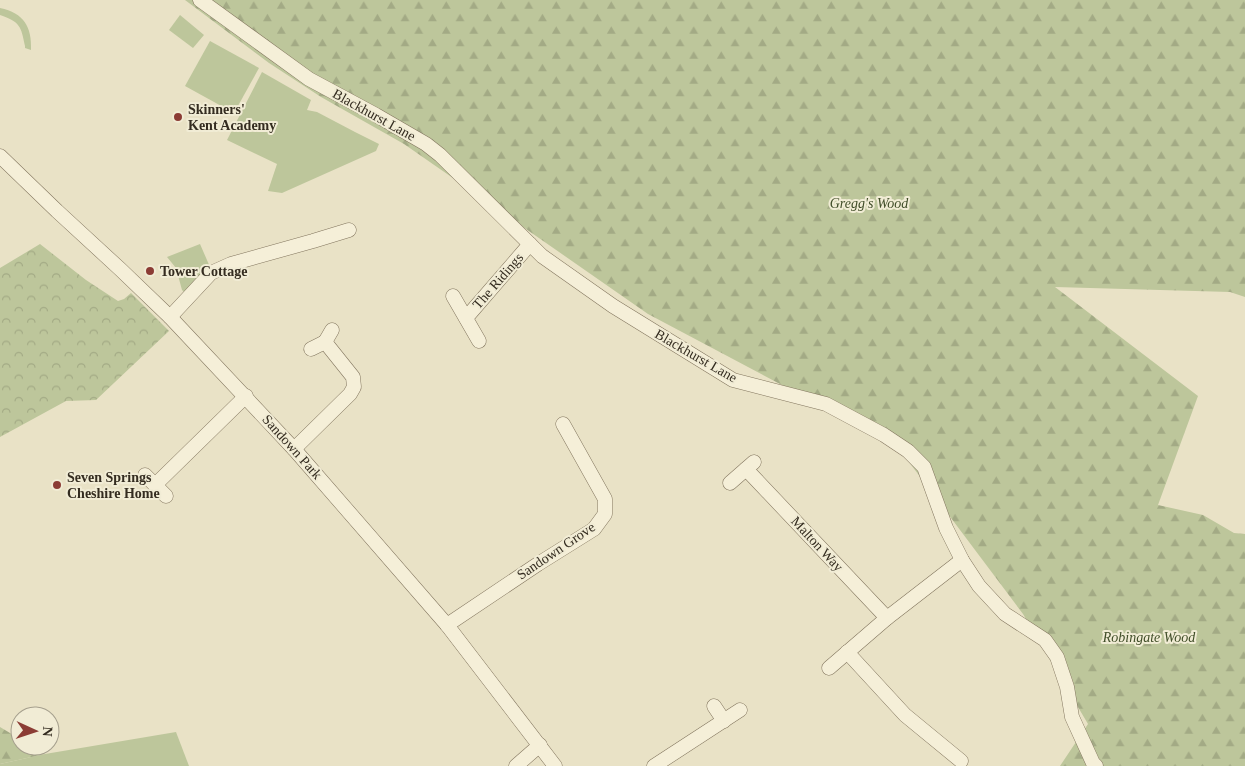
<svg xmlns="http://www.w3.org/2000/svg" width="1245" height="766" font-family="Georgia,serif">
<defs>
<pattern id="forest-firs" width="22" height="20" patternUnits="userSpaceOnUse" patternTransform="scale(1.25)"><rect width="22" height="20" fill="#bdc69b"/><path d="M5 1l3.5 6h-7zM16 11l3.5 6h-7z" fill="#a3aa85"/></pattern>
<pattern id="park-crowns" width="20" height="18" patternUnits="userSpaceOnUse" patternTransform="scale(1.25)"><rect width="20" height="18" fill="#bdc69b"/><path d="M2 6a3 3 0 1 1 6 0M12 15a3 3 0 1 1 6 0" fill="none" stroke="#a3aa85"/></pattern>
</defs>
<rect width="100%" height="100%" fill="#e9e2c6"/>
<g fill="#bdc69b">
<path d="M0 8C24 13 32 27 31 50L25 48V46C21 26 20 22 0 15Z"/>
<path d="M180 15 204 35 193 48 169 30Z"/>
<path d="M210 41 259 68 234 113 185 86Z"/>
<path d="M262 72 311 100 307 110 317 112 355 132 379 144 376 151 282 193 268 191 277 164 227 140Z"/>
<path d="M200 244 210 267 184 292 182 290 176 268 167 257Z"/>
<path d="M176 732 189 766H0V764L45 754Z"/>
</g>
<g fill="url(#forest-firs)">
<path d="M185 0H1245V297L1230 292 1055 287 1198 396 1158 505 1203 515 1234 533 1245 534V766H1060L1088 724 1023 614 897 446 648 314 404 144 321 97 269 63Z"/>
<path d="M0 727 20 739V746H32L45 754 0 764Z"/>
</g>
<path fill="url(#park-crowns)" d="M40 244 86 280 118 301 124 299 131 293 169 331 96 400 66 401 0 437V268Z"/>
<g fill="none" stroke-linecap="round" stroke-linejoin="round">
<g stroke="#82755e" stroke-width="15">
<g id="minor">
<path d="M200 0 309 79 376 115 426 144 440 155 542 256 613 306 733 380 826 404 884 435 908 451 924 467 946 528 962 560 979 586 1005 614 1045 640 1057 657 1067 687 1072 717 1093 763 1096 766"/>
<path d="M0 156 57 211 120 269 170 317 294 449 447 625 555 766"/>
<path d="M453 296 479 341"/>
<path d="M170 317 211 273 231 264 313 241 349 230"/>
<path d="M466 318 530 244"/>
<path d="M325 342 332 330"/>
<path d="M294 449 350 394 354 387 353 377 325 342 311 349"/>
<path d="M746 469 887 618"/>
<path d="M145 475 155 485"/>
<path d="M730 483 754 462"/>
<path d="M166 496 155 485 246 396"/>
<path d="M447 625 538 564 594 529 605 514V499L563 424"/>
<path d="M847 652 905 715 961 761"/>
<path d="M829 668 887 618 962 560"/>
<path d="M714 706 724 721"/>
<path d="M516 766 540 745"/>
<path d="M654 766 740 710"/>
</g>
</g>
<use href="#minor" stroke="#f5efd8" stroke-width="14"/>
</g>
<g fill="#8b3c34" stroke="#f1ecd5" stroke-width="2">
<circle cx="178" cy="117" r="5"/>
<circle cx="150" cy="271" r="5"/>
<circle cx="57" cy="485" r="5"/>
</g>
<g text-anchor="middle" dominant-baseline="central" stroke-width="4" stroke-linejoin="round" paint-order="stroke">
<g font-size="14" font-weight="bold" fill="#342c20" stroke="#f1ecd5" text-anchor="start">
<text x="188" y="109">Skinners'<tspan x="188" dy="16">Kent Academy</tspan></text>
<text x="160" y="271">Tower Cottage</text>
<text x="67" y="477">Seven Springs<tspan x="67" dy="16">Cheshire Home</tspan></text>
</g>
<g font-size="14" fill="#342c20" stroke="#f1ecd5">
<text transform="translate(374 115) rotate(29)">Blackhurst Lane</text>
<text transform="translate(498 281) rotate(-49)">The Ridings</text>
<text transform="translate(696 356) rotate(30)">Blackhurst Lane</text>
<text transform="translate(292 447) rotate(48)">Sandown Park</text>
<text transform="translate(817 544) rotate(47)">Malton Way</text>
<text transform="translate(556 551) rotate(-34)">Sandown Grove</text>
</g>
<g font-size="14" font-style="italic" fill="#414e29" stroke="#f1ecd5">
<text x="869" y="203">Gregg's Wood</text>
<text x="1149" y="637">Robingate Wood</text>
</g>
</g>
<g transform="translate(35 731) rotate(93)"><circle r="24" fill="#f1ecd5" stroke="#a59f8d"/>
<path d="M0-4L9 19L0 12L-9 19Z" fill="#8b3c34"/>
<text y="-8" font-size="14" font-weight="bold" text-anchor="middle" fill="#342c20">N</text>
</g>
</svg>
